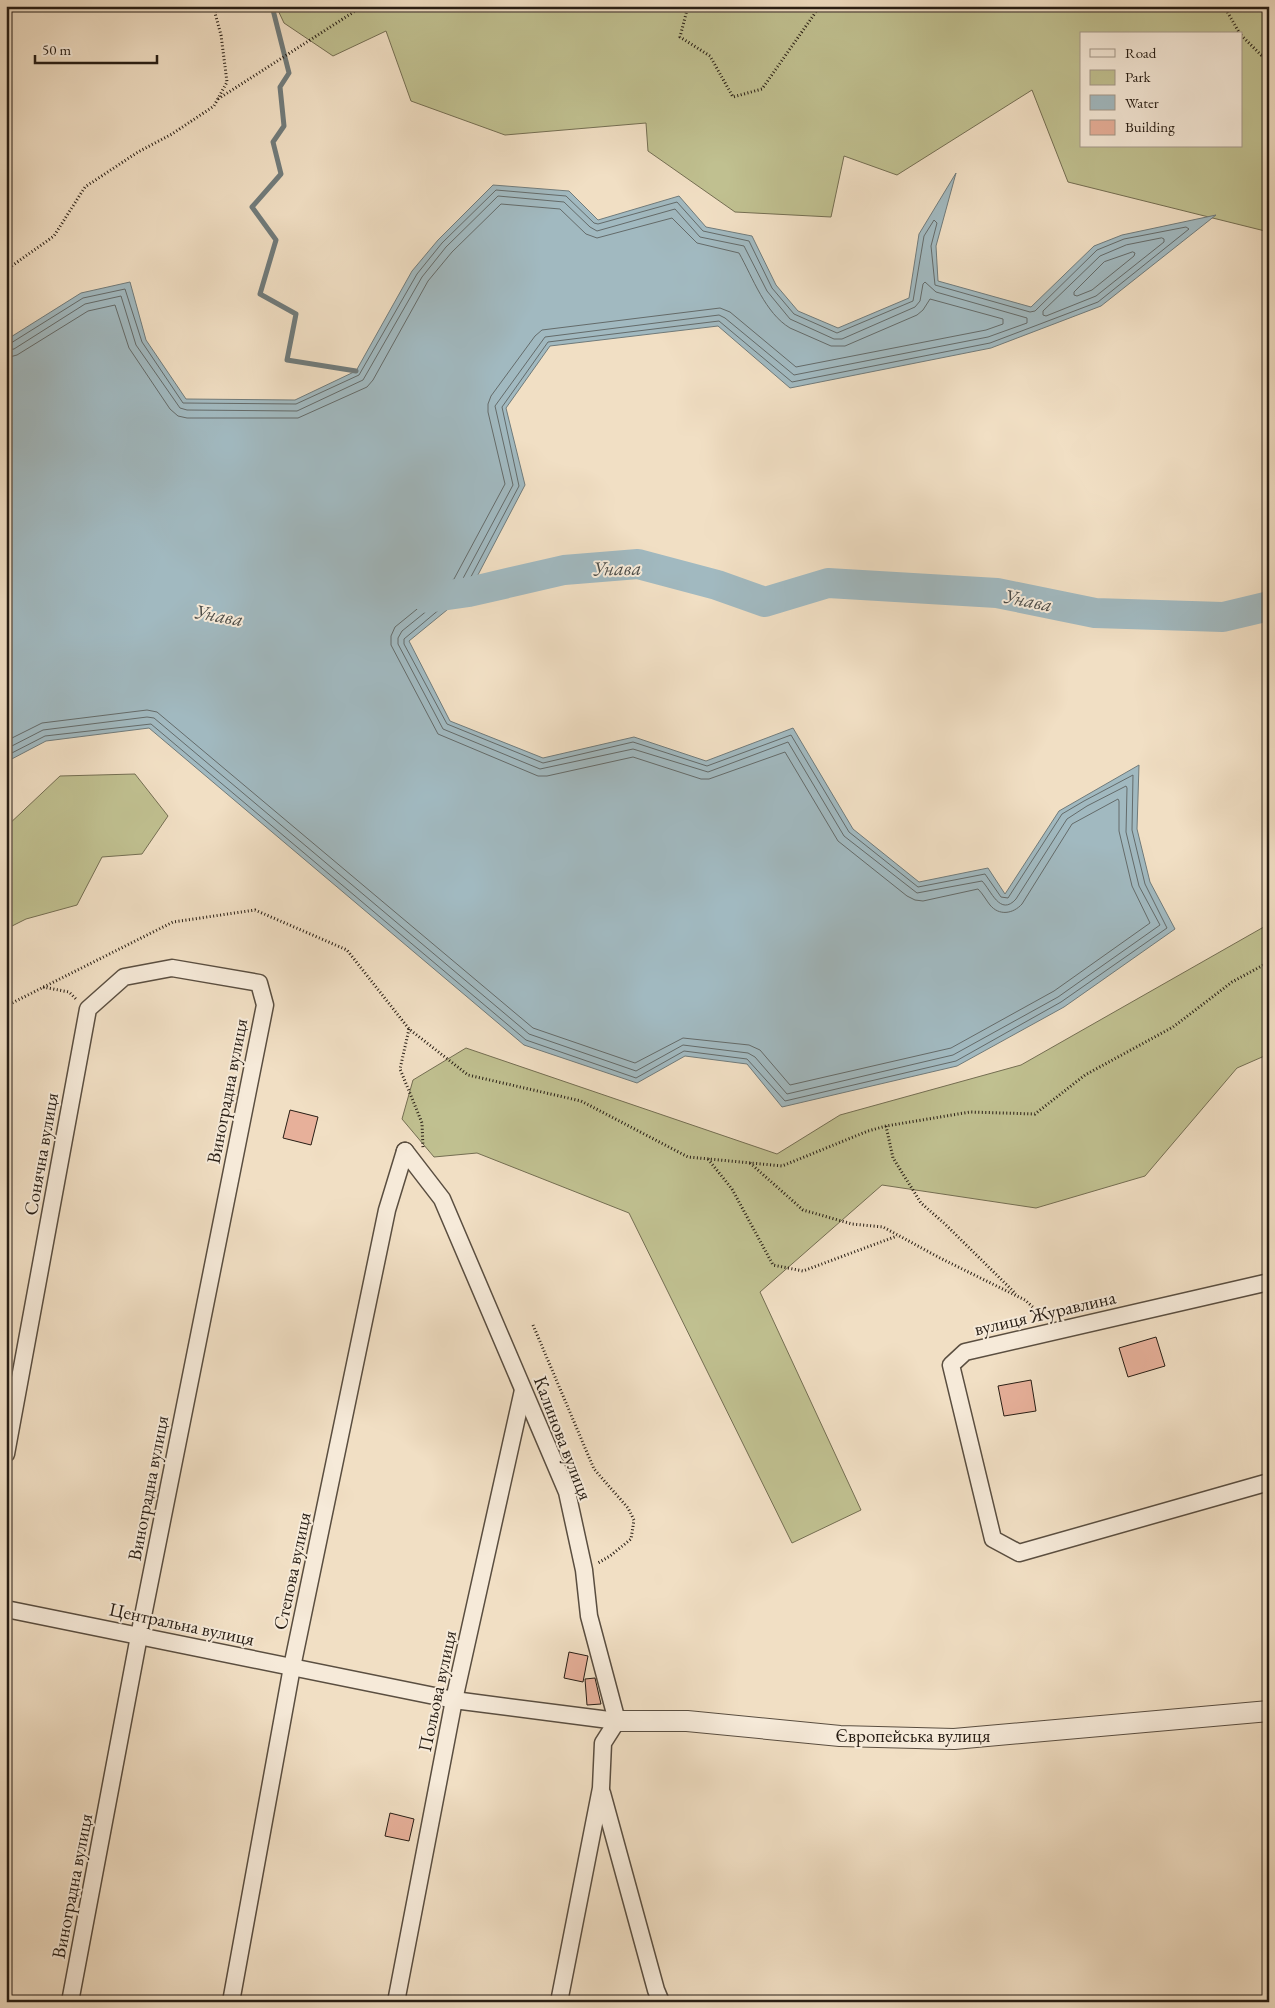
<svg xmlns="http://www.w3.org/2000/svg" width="1275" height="2008" font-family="'EB Garamond',serif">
<rect width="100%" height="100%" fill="#f1dfc4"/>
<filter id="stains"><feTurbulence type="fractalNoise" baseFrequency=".004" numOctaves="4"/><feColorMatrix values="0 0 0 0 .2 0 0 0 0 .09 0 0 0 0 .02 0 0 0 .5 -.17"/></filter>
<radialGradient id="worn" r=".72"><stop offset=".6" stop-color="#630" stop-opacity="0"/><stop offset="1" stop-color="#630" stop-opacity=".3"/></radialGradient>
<g fill="#c0c090" stroke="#746e52" fill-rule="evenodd">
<path d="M276 6H1269V232L1068 182 1032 90 897 175 844 156 831 217 735 212 648 151 646 123 505 135 411 101 386 31 333 56 284 23ZM1081 34H1241V146H1081Z"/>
<path d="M135 774 168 816 142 854 102 857 77 905 26 919 6 929V827L60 776Z"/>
<path d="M1269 924V1054L1237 1068 1145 1176 1036 1208 882 1185 760 1292 861 1510 792 1543 629 1213 477 1153 434 1157 402 1119 413 1080 466 1048 777 1154 840 1115 1021 1065Z"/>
</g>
<path fill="#a1b9c0" stroke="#707b7b" d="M956 173 936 246 938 281 1031 307 1094 246 1122 235 1216 215 1101 306 991 348 790 388 718 326 550 346 506 408 525 485 469 592 409 641 450 721 543 758 634 737 706 761 793 728 853 829 919 882 988 868 1005 894 1059 811 1139 765 1137 829 1150 882 1175 929 1064 1007 957 1066 782 1107 747 1064 685 1056 637 1083 524 1045 149 728 46 741 6 762V340L81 293 130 282 146 340 186 399 295 400 356 371 412 271 438 240 493 185 569 191 598 220 679 196 706 227 752 236 776 285 798 311 838 328 909 298 919 234Z"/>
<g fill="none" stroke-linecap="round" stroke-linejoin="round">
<g stroke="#646b6a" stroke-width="1">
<path d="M1162 238 1164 239V242L1096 296 1046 316 1043 315V311L1100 256 1126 245Z"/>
<path d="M1133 252 1135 253 1134 256 1092 290 1077 296 1074 295V292L1104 262Z"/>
<path d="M6 344 11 343 83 298 125 289 142 342 183 403 296 404 359 375 417 274 442 243 496 190 566 196 594 223 598 224 677 202 703 231 749 241 772 288 794 314 837 333 913 301 924 236 934 220 937 223 931 246 935 285 1030 312 1035 311 1097 250 1124 239 1186 227 1189 229 1098 302 990 343 792 382 719 321 548 342 502 407 519 486 465 588 404 639V644L447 724 543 763 633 742 707 766 791 735 849 832 918 887 985 874 1001 897 1008 898 1062 814 1084 801 1133 775 1132 830 1145 884 1167 928 1061 1002 956 1061 785 1101 747 1059 684 1051 636 1078 526 1040 151 724 45 736 6 756"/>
<path d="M6 350 14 349 85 304 121 296 136 345 180 408 187 410 297 411 363 380 422 277 446 247 498 196 564 202 590 227 597 231 675 209 700 237 744 246 767 291 790 319 834 339H842L915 307 920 301 923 284 925 282 936 292 1027 318V323L988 337 794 375 725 318 719 315 545 337 495 406 513 485 460 584 402 631 398 638V644L443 729 540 769 633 749 708 772 788 742 844 836 917 893 982 881C991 890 1000 917 1016 899L1067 819 1087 806 1126 786 1127 788 1126 832 1139 886 1160 925 1058 997 953 1055 787 1094 755 1057 748 1053 683 1045 636 1071 529 1034 154 718 147 717 43 730 6 749"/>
<path d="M6 358 17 355 88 311 115 305 129 348 170 409 178 416 187 418H298L367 387 373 380 428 281 452 252 501 204 560 209 586 234 597 238 672 218 697 243 739 253C753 278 765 313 790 328L831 346H845L917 315 923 310 930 299 1003 319V324L986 330 796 367 730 312 720 308 542 330 535 336 491 396 488 404V412L505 484 454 579 395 627 391 636V645L438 734 538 776H547L633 757 701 779H709L785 752 838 841 907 896 915 900 923 901 978 889C983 894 986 900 990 905 999 916 1013 914 1022 904L1072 824 1118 799 1119 801V831L1132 886 1150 923 1054 991 951 1048 790 1085 760 1050 749 1045 683 1038 635 1063 533 1028 157 712 147 710 42 723 6 741"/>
</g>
<path stroke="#707b7b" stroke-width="5" d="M272 6 289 73 280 87 284 126 273 142 281 174 252 207 276 240 260 294 296 314 287 360 356 371"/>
<path stroke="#a1b9c0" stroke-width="30" d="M427 598 469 592 564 570 638 564 717 585 765 602 828 583 997 593 1095 613 1223 617 1269 606"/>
</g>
<g fill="#e7b09a" stroke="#271d14">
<path d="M290 1110 318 1117 311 1145 283 1138Z"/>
<path d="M1156 1337 1165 1366 1128 1377 1119 1348Z"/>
<path d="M1031 1380 1036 1411 1004 1416 998 1386Z"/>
<path d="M569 1652 588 1656 583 1682 564 1678Z"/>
<path d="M595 1678 601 1704 587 1705 585 1679Z"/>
<path d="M390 1813 414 1819 409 1841 385 1836Z"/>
</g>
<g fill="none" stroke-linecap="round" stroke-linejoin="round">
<g stroke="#5a4e40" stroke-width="19">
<g id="minor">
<path d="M405 1151 442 1199 567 1492 584 1570 589 1616 617 1721 603 1743 601 1788 559 2002"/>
<path d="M1269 1282 965 1352 951 1365 993 1539 1019 1553 1269 1482"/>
<path d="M6 1454 88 1009 124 977 172 968 259 983 265 1005 139 1636 70 2002"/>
<path d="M6 1609 454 1700 617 1721"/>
<path d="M602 1793 656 1990 661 2002"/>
<path d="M231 2002 292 1667 387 1210 405 1151"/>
<path d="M396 2002 454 1700 523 1390"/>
</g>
</g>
<g stroke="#5a4e40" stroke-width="22">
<path id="tertiary" d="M617 1721H687L840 1736 954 1739 1269 1711"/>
</g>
<g stroke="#271d14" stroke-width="3" stroke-dasharray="1 2.5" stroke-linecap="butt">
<path d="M688 6 680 37 710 56 733 97 762 89 820 6"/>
<path d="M1224 6 1240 34"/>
<path d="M1241 35 1261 55 1269 57"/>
<path d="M218 99 363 6"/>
<path d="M6 270 54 236 85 187 138 152 172 134 214 106 227 82 221 35 215 13 217 6"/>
<path d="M43 987 69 992 76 999"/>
<path d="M6 1006 173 922 255 910 347 950 409 1029 468 1075 581 1101 688 1157 782 1166 868 1131 886 1126 970 1112 1035 1114 1085 1075 1173 1027 1232 982 1269 962"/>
<path d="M409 1029 400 1069 422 1123 423 1148"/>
<path d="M886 1126 893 1158 921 1203 945 1224 1016 1294"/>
<path d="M708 1159 732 1189 773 1265 803 1271 897 1236"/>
<path d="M750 1163 803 1210 852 1224 883 1227 940 1258 1025 1300 1045 1318"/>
<path d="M533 1325 594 1469 628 1508 634 1520 631 1539 610 1556 598 1563"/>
</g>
<use href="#minor" stroke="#f6ead9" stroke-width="16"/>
<use href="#tertiary" stroke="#f6ead9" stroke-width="20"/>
</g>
<g text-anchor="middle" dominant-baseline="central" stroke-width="4" stroke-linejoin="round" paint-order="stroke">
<g font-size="19" fill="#271d14" stroke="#f6ead9">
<text transform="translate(227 1091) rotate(-79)">Виноградна вулиця</text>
<text transform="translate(41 1154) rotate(-80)">Сонячна вулиця</text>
<text transform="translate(1045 1313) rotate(-13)">вулиця Журавлина</text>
<text transform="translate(563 1438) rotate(69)">Калинова вулиця</text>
<text transform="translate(148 1488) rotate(-79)">Виноградна вулиця</text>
<text transform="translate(292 1571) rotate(-78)">Степова вулиця</text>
<text transform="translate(182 1624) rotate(12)">Центральна вулиця</text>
<text transform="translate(437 1691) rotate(-78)">Польова вулиця</text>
<text x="913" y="1735">Європейська вулиця</text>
<text transform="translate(72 1886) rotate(-79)">Виноградна вулиця</text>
</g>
<g font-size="20" font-style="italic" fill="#4c4c48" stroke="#f6ead9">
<text transform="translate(617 568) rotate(-1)">Унава</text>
<text transform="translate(1028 600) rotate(11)">Унава</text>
<text transform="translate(219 615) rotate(10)">Унава</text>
</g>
</g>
<rect width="1275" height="2008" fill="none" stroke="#f1dfc4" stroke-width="25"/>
<rect x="8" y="8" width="1260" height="1993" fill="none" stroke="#271d14" stroke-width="2.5"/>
<rect x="12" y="12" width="1250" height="1983" fill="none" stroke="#271d14"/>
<rect x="1080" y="32" width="162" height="115" fill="#f6ead9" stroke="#a3988a"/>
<rect x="1090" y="49" width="25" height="8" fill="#f6ead9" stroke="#a3988a"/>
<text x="1125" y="58" font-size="15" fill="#271d14">Road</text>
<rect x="1090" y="70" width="25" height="15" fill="#c0c090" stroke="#a3988a"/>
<text x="1125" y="82" font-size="15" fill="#271d14">Park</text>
<rect x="1090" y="95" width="25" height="15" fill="#a1b9c0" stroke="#a3988a"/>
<text x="1125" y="108" font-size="15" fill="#271d14">Water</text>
<rect x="1090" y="120" width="25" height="15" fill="#e7b09a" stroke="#a3988a"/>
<text x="1125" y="132" font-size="15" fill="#271d14">Building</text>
<path d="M35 55v8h122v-8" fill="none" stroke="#271d14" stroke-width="2.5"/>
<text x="42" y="55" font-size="15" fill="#271d14" stroke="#f6ead9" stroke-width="4" paint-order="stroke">50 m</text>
<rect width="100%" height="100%" filter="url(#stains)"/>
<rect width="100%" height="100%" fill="url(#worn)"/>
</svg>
